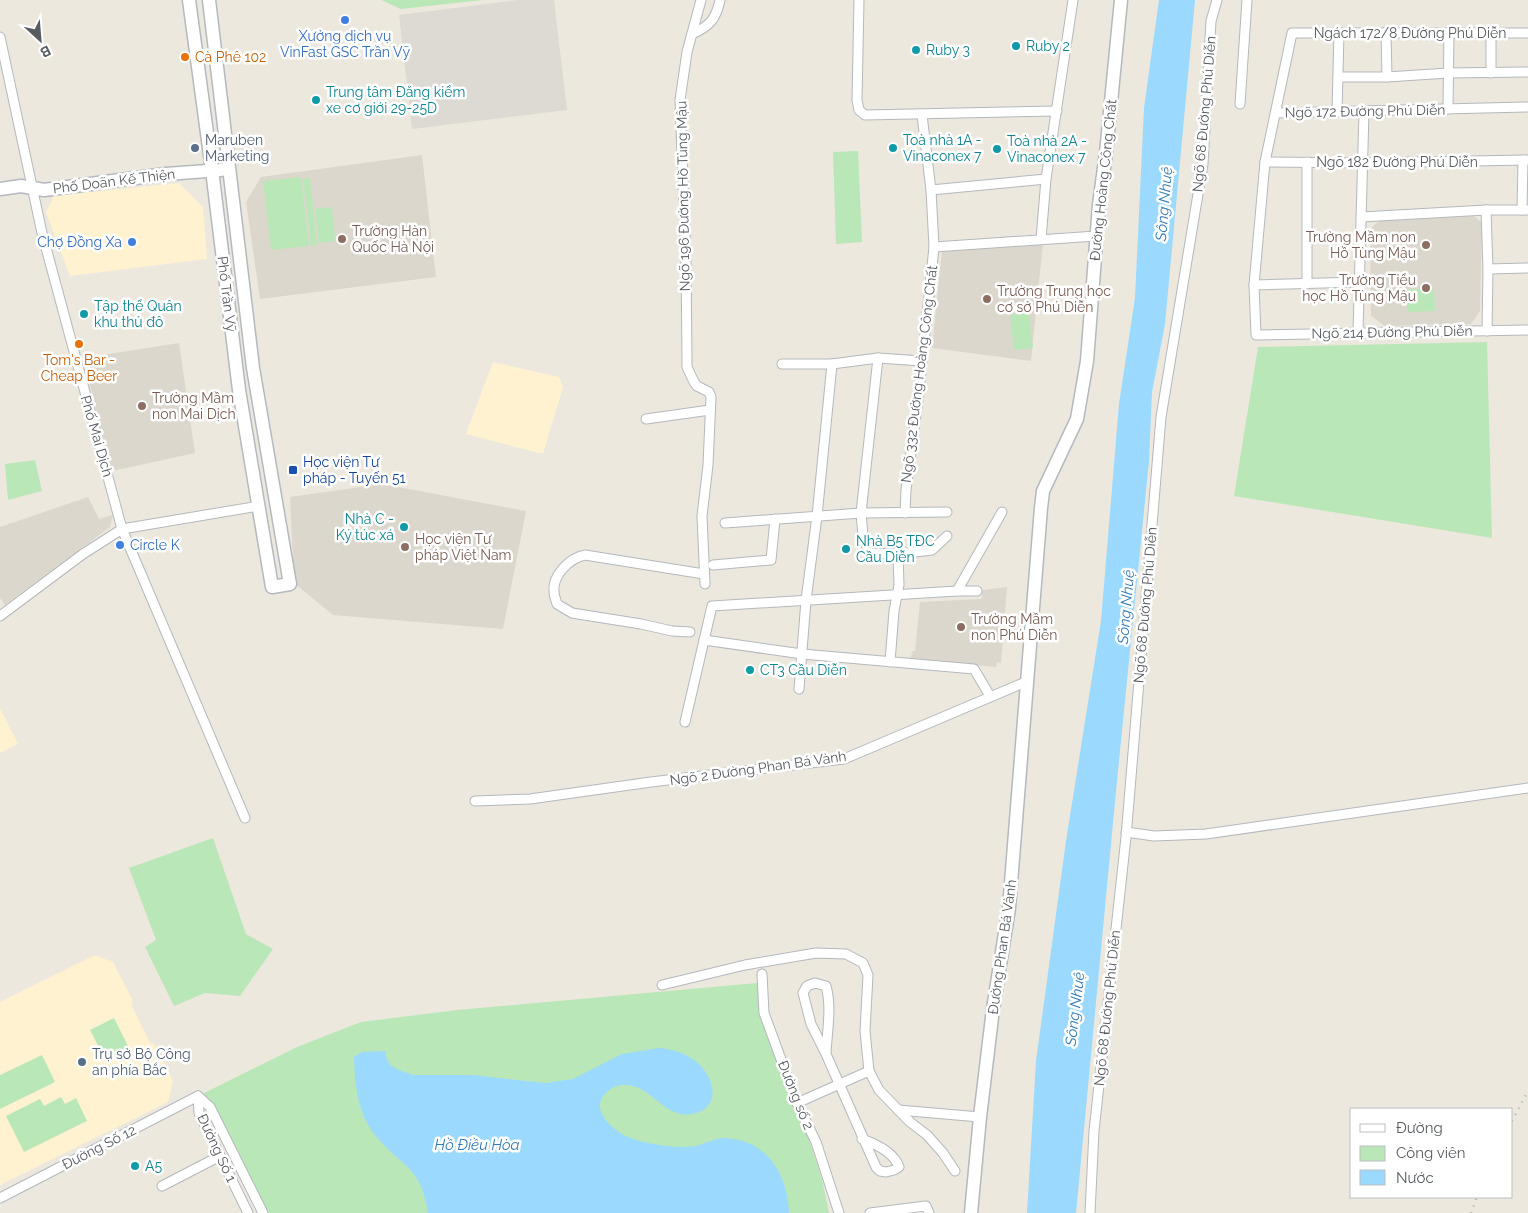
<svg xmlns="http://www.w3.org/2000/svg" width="1528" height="1213" font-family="Raleway,sans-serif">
<rect width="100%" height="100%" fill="#ece8de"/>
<g fill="#fff2d0">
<path d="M179 183 203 207 207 259 70 276 46 212 54 196Z"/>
<path d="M493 362 559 377 563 387 543 454 466 434Z"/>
<path d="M0 708 18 744 0 753Z"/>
<path d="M95 955 113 962 133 1001 132 1006 150 1043 154 1044 173 1080 168 1102 0 1185V1002Z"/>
</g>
<path fill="#dcdad3" d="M518 0H554L567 110 412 129 399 15Z"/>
<g fill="#dcd7cd">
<path d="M422 155 436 277 260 299 246 202 261 177Z"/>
<path d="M1474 216 1482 223 1480 311 1471 324 1385 326 1371 316 1370 229 1379 221Z"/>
<path d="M1043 243 1031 361 932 348 942 250Z"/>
<path d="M179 343 195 453 112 471 83 358Z"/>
<path d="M382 484 526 511 503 629 333 615 294 583 290 497Z"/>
<path d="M88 497 99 519 113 515 110 527 5 605 0 598V527Z"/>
<path d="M1007 587 1001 663 997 662 996 667 911 659 912 651H915L920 602 981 599 983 590Z"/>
</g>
<g fill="#bae7b8">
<path d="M381 0H483L401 9Z"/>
<path d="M858 151 862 242 836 244 833 152Z"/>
<path d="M301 177 309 246 271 250 263 181Z"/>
<path d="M310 178 317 245 311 246 303 179Z"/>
<path d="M332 207 335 241 319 243 315 209Z"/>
<path d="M1407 289H1434L1435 311 1408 312Z"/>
<path d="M1029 313 1033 348 1014 350 1010 315Z"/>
<path d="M1487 342 1492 538 1234 496 1258 347Z"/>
<path d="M35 460 42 491 8 500 5 464Z"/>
<path d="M213 838 246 934 273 949 240 996 205 993 174 1006 145 947 156 940 129 868Z"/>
<path d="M757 983 822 1179 829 1213H262L198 1096 297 1047 361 1022 457 1010Z"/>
<path d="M114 1018 129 1048 105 1059 90 1030Z"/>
<path d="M42 1055 55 1082 0 1109V1075Z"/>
<path d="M61 1097 65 1104 76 1098 87 1121 24 1152 6 1116 40 1099 44 1106Z"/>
</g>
<g fill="#9bd9ff">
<path d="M1159 0H1195L1165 324 1152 392 1149 461 1117 781 1076 1213H1027L1036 1061 1066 841 1101 621 1119 404 1135 298 1144 108Z"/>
<path d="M659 1048C672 1049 683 1052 694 1060 714 1074 724 1108 692 1114 664 1119 651 1084 624 1085 617 1085 613 1087 607 1092 588 1108 612 1130 628 1137 645 1144 677 1149 695 1146 705 1144 715 1138 724 1138 766 1139 788 1174 789 1213H428C421 1165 401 1167 375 1135 357 1112 355 1085 354 1057L362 1052 386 1051V1057L390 1065 399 1070 413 1075H472L545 1083 573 1079 622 1054Z"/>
</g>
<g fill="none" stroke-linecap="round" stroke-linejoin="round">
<g stroke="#b4b8bd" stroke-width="11">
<g id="street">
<path d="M701 0 687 52 680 100 686 262 687 360V367L694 382 697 386 709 392 711 397 708 465 702 516 705 584"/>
<path d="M859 0 857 100 859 110 865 115 1057 111"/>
<path d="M1386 32 1387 77"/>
<path d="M1528 33H1292L1265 162 1254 285 1256 335 1528 330"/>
<path d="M692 34C710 26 716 19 720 0"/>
<path d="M0 37 42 233 122 529 245 818"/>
<path d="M1491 73V32"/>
<path d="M1338 77H1387L1448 73 1528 72"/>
<path d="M1240 104 1247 0"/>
<path d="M1448 109 1449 32"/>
<path d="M1337 112 1339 33"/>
<path d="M1276 113 1528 107"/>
<path d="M1265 162 1363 163 1528 160"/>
<path d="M931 190 1046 179"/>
<path d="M1486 210 1488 269 1487 331"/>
<path d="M1522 210 1523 160"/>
<path d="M1361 217 1486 210H1528"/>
<path d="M1041 239 1046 179 1073 0"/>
<path d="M934 247 1096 236"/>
<path d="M1488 269 1528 268"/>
<path d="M1307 284V162"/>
<path d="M1254 285 1359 282"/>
<path d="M1358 332 1364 111"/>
<path d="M878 358 861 513 863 536 869 553 898 554 932 550 947 536"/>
<path d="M782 364H832L878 358 922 361"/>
<path d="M646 419 710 410"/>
<path d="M905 513 906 490 919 392 934 247 931 190 922 115"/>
<path d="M725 523 861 513 947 512"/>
<path d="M713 565 771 560 775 519"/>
<path d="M957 591 1002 512"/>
<path d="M0 616 83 554 122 529 259 506"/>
<path d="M690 632 672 631 641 624 572 613 557 604C556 600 554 596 554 592 552 575 570 558 585 555L704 574"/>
<path d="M704 640 802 654 974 669 990 696"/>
<path d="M890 662 894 611 899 585 898 554"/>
<path d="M799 689 806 600 817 516 832 364"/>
<path d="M685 722 712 606 957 591H977"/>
<path d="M475 801 530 799 651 782 844 759 1028 681"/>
<path d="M1126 832 1154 836 1206 834 1528 788"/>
<path d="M762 974 764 1013 797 1103 816 1142 839 1213"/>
<path d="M662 985 745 965 816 953 846 954 863 963 868 975 865 1031 869 1071 879 1090 910 1122 927 1135 943 1153 955 1171"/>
<path d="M826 1054C827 1032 832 1007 826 986L815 983 807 986 803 993 811 1024 826 1054 876 1167 880 1171 886 1172 894 1170 899 1167C894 1152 876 1144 862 1139"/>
<path d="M198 1096 210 1107 263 1213"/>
<path d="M198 1096 199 1113 248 1213"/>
<path d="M797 1103 869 1071"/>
<path d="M898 1110 980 1117"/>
<path d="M162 1186 220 1156"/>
<path d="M0 1198 198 1096"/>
<path d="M870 1213 926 1206 929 1213"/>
<path d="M1090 1213 1094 1131 1126 837 1161 417 1203 164 1211 21 1217 0"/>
</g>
</g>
<g stroke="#b4b9bf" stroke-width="15">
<g id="secondary">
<path d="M189 0 212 170 239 390 272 587 290 584 253 368 209 0"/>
<path d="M0 189 21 186 44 190 166 174 221 170"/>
<path d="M971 1213 980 1117 993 1009 1009 908 1041 508 1043 491 1077 419 1087 361 1099 205 1106 153 1121 0"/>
</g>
</g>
<use href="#street" stroke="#fff" stroke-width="9"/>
<use href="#secondary" stroke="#fff" stroke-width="12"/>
<g stroke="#b1b2b2" stroke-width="2.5" stroke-dasharray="1 6" stroke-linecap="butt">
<path d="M1512 1121 1528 1091"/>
<path d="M1471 1213 1477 1197"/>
</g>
</g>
<g fill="#3f7fe0" stroke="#fff" stroke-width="2">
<circle cx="345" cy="20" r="5"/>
<circle cx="132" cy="242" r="5"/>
<circle cx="120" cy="545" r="5"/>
</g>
<g fill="#0f9aa8" stroke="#fff" stroke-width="2">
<circle cx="1016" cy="46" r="5"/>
<circle cx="916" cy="50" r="5"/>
<circle cx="316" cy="100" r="5"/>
<circle cx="893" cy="148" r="5"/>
<circle cx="997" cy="149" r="5"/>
<circle cx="84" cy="314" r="5"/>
<circle cx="404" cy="527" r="5"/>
<circle cx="846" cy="549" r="5"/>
<circle cx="750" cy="670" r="5"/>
<circle cx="135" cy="1166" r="5"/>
</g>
<g fill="#e8710a" stroke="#fff" stroke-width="2">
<circle cx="185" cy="57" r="5"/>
<circle cx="79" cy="344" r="5"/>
</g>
<g fill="#5c6f8a" stroke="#fff" stroke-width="2">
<circle cx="195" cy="148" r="5"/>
<circle cx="82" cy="1062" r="5"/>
</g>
<g fill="#8d6e63" stroke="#fff" stroke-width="2">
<circle cx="342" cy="239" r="5"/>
<circle cx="1426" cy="245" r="5"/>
<circle cx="1426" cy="288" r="5"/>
<circle cx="987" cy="299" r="5"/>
<circle cx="142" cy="406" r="5"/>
<circle cx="405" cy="547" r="5"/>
<circle cx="961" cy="627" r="5"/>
</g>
<rect fill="#1a4fb4" stroke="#fff" stroke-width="2" x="288" y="465" width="10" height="10" rx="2.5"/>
<g text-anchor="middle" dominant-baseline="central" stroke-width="5" stroke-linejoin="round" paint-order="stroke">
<g font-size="14" fill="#575c61" stroke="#fff">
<text x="1410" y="33">Ngách 172/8 Đường Phú Diễn</text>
<text transform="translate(1365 111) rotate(-1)">Ngõ 172 Đường Phú Diễn</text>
<text transform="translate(1204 114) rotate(-85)">Ngõ 68 Đường Phú Diễn</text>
<text x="1397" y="162">Ngõ 182 Đường Phú Diễn</text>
<text transform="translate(1103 180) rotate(-84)">Đường Hoàng Công Chất</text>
<text transform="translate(114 181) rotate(-7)">Phố Doãn Kế Thiện</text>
<text transform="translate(683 196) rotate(-91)">Ngõ 196 Đường Hồ Tùng Mậu</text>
<text transform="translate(227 294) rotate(83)">Phố Trần Vỹ</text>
<text transform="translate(1392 332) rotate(-1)">Ngõ 214 Đường Phú Diễn</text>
<text transform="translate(919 374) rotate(-83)">Ngõ 332 Đường Hoàng Công Chất</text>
<text transform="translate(97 436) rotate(74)">Phố Mai Dịch</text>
<text transform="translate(1145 605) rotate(-85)">Ngõ 68 Đường Phú Diễn</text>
<text transform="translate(758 768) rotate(-8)">Ngõ 2 Đường Phan Bá Vành</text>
<text transform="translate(1002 947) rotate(-82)">Đường Phan Bá Vành</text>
<text transform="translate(1107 1008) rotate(-84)">Ngõ 68 Đường Phú Diễn</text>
<text transform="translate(796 1095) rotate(68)">Đường số 2</text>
<text transform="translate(99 1147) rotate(-27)">Đường Số 12</text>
<text transform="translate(217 1148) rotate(65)">Đường Số 1</text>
</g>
<g font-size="14" fill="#366cbe" stroke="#fff">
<text x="345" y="36">Xưởng dịch vụ<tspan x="345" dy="16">VinFast GSC Trần Vỹ</tspan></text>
<text x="122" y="242" text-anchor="end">Chợ Đồng Xa</text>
<text x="130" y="545" text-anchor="start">Circle K</text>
</g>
<g font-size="14" fill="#0d838f" stroke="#fff" text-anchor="start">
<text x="1026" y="46">Ruby 2</text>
<text x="926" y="50">Ruby 3</text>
<text x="326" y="92">Trung tâm Đăng kiểm<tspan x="326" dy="16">xe cơ giới 29-25D</tspan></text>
<text x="903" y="140">Toà nhà 1A -<tspan x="903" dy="16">Vinaconex 7</tspan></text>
<text x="1007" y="141">Toà nhà 2A -<tspan x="1007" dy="16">Vinaconex 7</tspan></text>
<text x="94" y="306">Tập thể Quân<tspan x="94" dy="16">khu thủ đô</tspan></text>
<text x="394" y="519" text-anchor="end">Nhà C -<tspan x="394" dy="16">Ký túc xá</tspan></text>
<text x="856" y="541">Nhà B5 TĐC<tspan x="856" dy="16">Cầu Diễn</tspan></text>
<text x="760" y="670">CT3 Cầu Diễn</text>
<text x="145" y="1166">A5</text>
</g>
<g font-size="14" fill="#c56008" stroke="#fff" text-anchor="start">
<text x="195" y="57">Cà Phê 102</text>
<text x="79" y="360" text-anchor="middle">Tom's Bar -<tspan x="79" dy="16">Cheap Beer</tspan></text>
</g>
<g font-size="14" fill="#4e5e75" stroke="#fff" text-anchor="start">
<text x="205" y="140">Maruben<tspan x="205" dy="16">Marketing</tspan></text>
<text x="92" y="1054">Trụ sở Bộ Công<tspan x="92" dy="16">an phía Bắc</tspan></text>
</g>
<g font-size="14" fill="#785e54" stroke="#fff" text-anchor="start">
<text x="352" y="231">Trường Hàn<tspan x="352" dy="16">Quốc Hà Nội</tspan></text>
<text x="1416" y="237" text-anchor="end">Trường Mầm non<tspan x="1416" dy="16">Hồ Tùng Mậu</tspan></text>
<text x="1416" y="280" text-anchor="end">Trường Tiểu<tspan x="1416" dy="16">học Hồ Tùng Mậu</tspan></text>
<text x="997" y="291">Trường Trung học<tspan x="997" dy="16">cơ sở Phú Diễn</tspan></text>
<text x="152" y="398">Trường Mầm<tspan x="152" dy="16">non Mai Dịch</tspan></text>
<text x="415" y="539">Học viện Tư<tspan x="415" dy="16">pháp Việt Nam</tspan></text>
<text x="971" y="619">Trường Mầm<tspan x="971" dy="16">non Phú Diễn</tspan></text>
</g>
<g font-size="14" fill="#164399" stroke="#fff" text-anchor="start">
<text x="303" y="462">Học viện Tư<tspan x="303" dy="16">pháp - Tuyến 51</tspan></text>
</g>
<g font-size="15" font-style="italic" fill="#327ab8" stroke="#fff">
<text transform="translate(1164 204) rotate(-85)">Sông Nhuệ</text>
<text transform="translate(1126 607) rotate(-85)">Sông Nhuệ</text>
<text transform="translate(1075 1009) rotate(-83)">Sông Nhuệ</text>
<text x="477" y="1145">Hồ Điều Hòa</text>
</g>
</g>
<rect x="1350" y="1108" width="162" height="90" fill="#ffffff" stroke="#bcbec0"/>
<rect x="1360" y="1124" width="25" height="8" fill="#ffffff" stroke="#bcbec0"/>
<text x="1396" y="1133" font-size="15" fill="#575c61">Đường</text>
<rect x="1360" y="1146" width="25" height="15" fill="#bae7b8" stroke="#bcbec0"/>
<text x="1396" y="1158" font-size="15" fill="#575c61">Công viên</text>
<rect x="1360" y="1170" width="25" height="15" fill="#9bd9ff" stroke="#bcbec0"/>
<text x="1396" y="1183" font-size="15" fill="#575c61">Nước</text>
<g transform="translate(40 40) rotate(154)" stroke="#ffffff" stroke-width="4" paint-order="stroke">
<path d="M0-4L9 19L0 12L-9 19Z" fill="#575c61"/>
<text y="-8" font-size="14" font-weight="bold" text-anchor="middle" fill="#575c61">B</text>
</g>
</svg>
